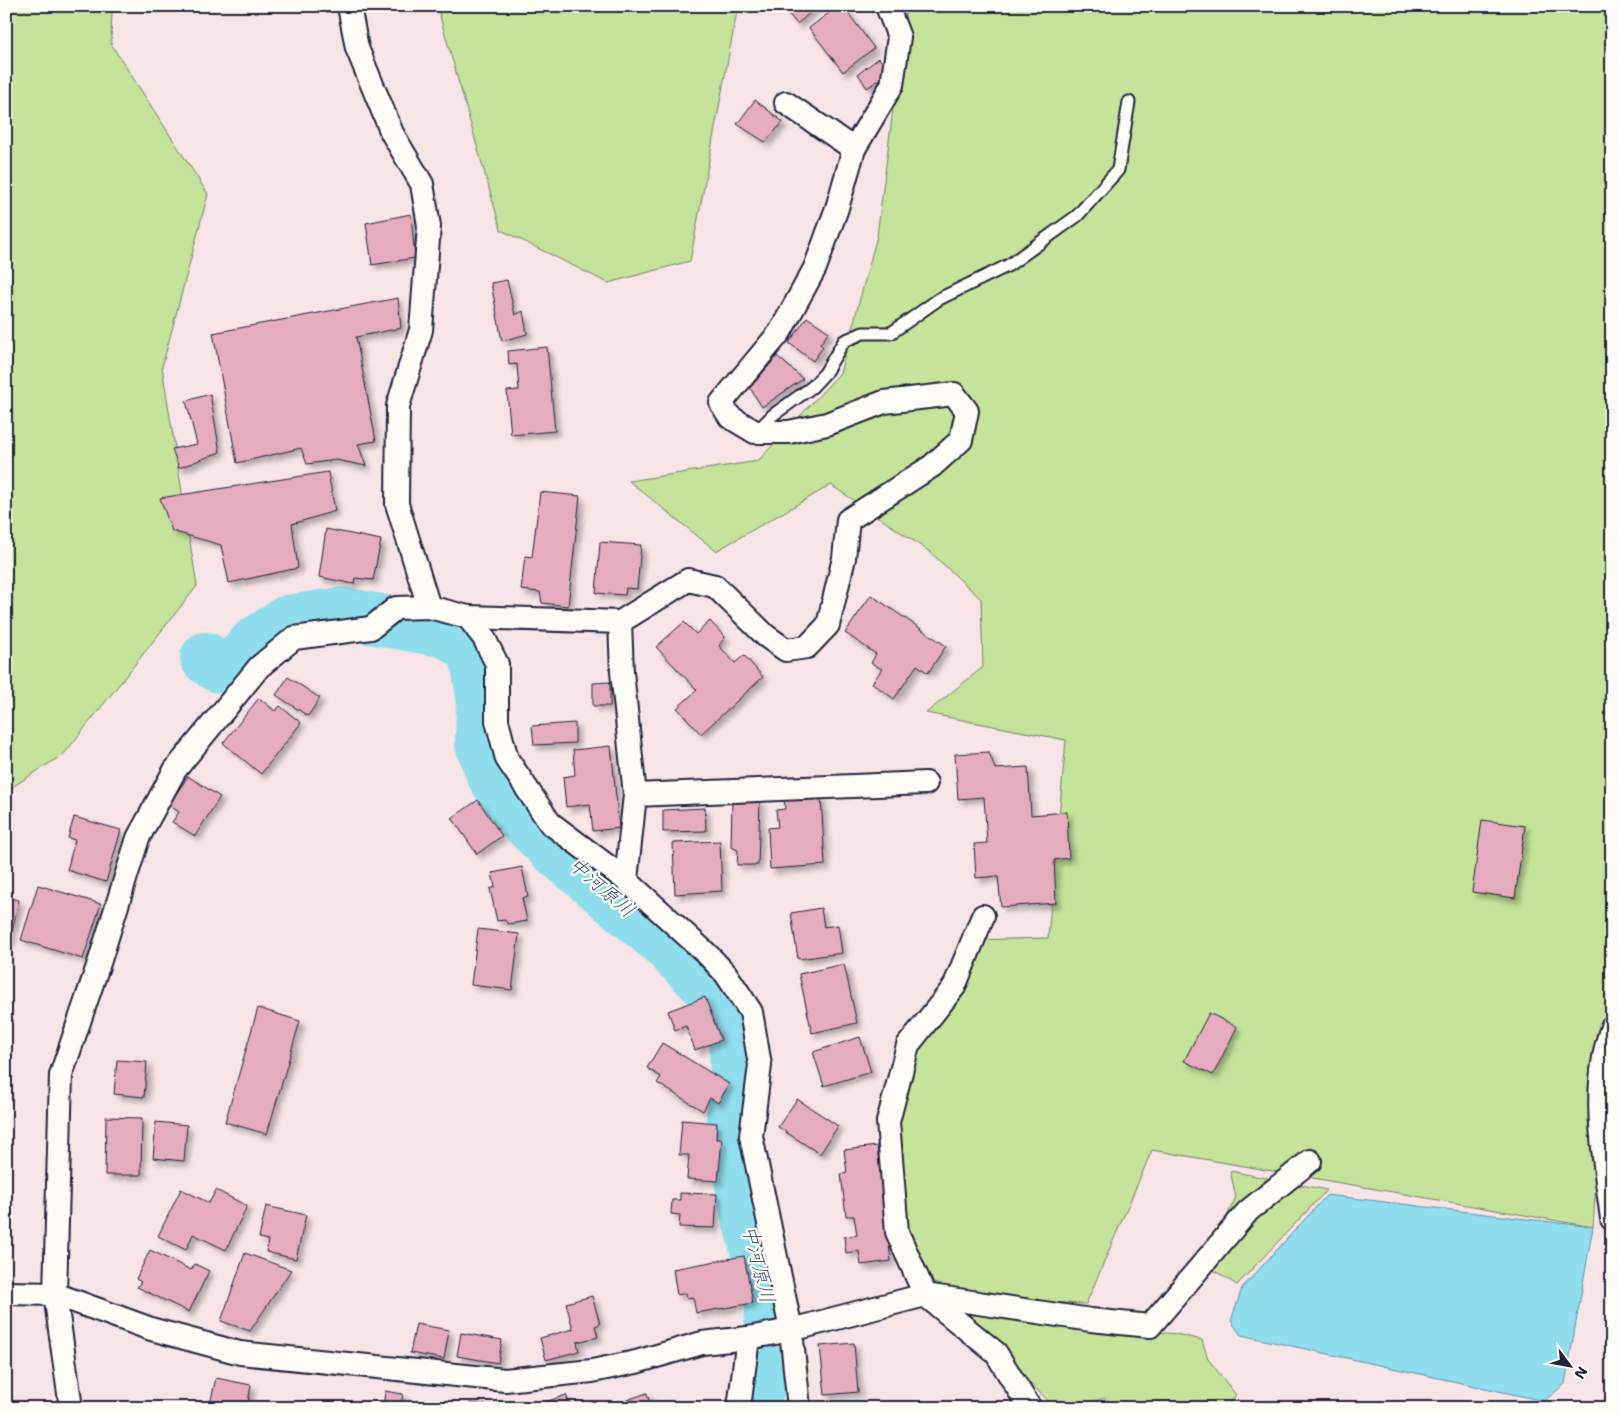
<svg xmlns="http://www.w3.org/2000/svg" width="1618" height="1414" font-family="'Shantell Sans','Klee One',sans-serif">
<defs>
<filter id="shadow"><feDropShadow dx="4.5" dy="4.5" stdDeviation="2.5" flood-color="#0004"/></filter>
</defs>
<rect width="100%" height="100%" fill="#f6e4e6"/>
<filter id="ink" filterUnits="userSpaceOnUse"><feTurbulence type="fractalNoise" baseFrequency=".02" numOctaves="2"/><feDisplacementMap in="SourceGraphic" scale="10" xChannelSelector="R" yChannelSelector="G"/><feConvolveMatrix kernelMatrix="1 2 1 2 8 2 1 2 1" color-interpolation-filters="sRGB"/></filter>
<g filter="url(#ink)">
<g fill="#c5e39a" stroke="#74826a">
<path d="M6 6H112L111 44 208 194 162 367 197 586 64 754 6 791Z"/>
<path d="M437 6H738L690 261 608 283 501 230Z"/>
<path d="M906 6H1612V1037L1604 1063 1593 1227 1152 1150 1086 1304 935 1297 892 1181 899 1081 973 940 1048 938 1066 740 926 713 983 667 981 599 930 552 831 485 716 551 629 481 758 461 840 373 877 236Z"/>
<path d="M1230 1171 1327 1190 1237 1285 1204 1264 1236 1197Z"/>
<path d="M966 1310 1176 1334 1202 1340 1208 1359 1236 1395 1226 1408H1119L1104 1398 1074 1408H1056L1016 1370Z"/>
</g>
<path fill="#8fdded" stroke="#6392a6" d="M1327 1195 1593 1227 1565 1384 1544 1401 1241 1335 1231 1321 1242 1288Z"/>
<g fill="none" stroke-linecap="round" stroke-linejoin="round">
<path stroke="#8fdded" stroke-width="52" d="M206 658 217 666 231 669 255 643 288 621 342 613 446 632 470 646 476 659 482 697 481 744 493 776 522 818 554 849 662 940 723 1001 735 1035 736 1080 731 1131 744 1204 771 1307 769 1352 753 1408"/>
</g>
<g fill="#e5acbe" stroke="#22223b" filter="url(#shadow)">
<path d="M782 6H818L797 24Z"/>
<path d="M838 6H843L874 48 843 72 809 28Z"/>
<path d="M879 58 889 73 867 88 858 74Z"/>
<path d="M755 100 783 122 765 142 737 124Z"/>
<path d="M411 214 415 258 372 265 366 223Z"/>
<path d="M507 280 515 315 523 311 527 334 502 341 491 283Z"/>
<path d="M398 298 401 328 356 337 376 441 358 444 366 466 336 460 307 464 301 448 237 463 213 333Z"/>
<path d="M807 317 829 332 820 344 823 347 813 361 789 343Z"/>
<path d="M547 347 555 431 511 435 507 391 519 390 517 364 509 365 508 351Z"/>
<path d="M777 356 803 379 762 407 750 388Z"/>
<path d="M210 394 220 452 179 468 172 449 197 444 186 401Z"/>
<path d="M328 472 335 511 292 524 298 568 229 583 221 545 172 531 160 498Z"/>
<path d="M540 492 580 496 568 606 542 603 540 592 521 590 525 556 532 557Z"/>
<path d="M326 529 381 540 373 580 355 578 354 584 319 577Z"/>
<path d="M600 542 641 545 637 589 626 588 625 595 596 593Z"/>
<path d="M871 595 946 646 928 673 917 665 894 699 872 683 882 669 871 663 876 654 845 633Z"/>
<path d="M710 621 725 637 719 646 735 663 744 655 763 677 701 734 677 708 697 690 656 647 684 622 696 634Z"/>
<path d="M288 677 320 698 308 716 276 695Z"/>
<path d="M610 682V706H593V683Z"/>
<path d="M259 698 275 711 280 706 301 723 261 774 223 743Z"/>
<path d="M575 723V743L534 745 532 726Z"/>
<path d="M611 746 619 828 593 831 590 804 566 807 563 777 575 775 573 750Z"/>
<path d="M989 752 995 769 1028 767 1031 815 1067 812 1069 858 1054 860 1056 903 1001 907 998 876 976 878 974 844 987 843 984 797 958 799 955 754Z"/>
<path d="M188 776 220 797 195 836 172 822 179 812 169 805Z"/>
<path d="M821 797 825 865 770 869 768 828 778 827 776 810 785 809 784 800Z"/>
<path d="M478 800 502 836 477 854 452 818Z"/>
<path d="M732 800H760L758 865H737L738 850 731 847Z"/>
<path d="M705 808 706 831 663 832V810Z"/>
<path d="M74 817 121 830 106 882 67 870 75 840 68 838Z"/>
<path d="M1482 820 1525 826 1515 898 1472 892Z"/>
<path d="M720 841 722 891 675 894 673 843Z"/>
<path d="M522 867 528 897 522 898 527 921 508 924 505 920 497 921 490 889 495 887 492 873Z"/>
<path d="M38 885 101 904 83 959 21 940Z"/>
<path d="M6 897 19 900 9 944 6 943Z"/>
<path d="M821 908 824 927 838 925 842 953 798 959 791 913Z"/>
<path d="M478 929 519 934 512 990 471 985Z"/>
<path d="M844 964 857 1023 812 1033 799 974Z"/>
<path d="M705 997 721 1040 695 1050 686 1026 675 1030 668 1011Z"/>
<path d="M258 1008 300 1021 267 1134 225 1122Z"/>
<path d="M1209 1013 1237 1027 1213 1075 1184 1061Z"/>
<path d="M860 1037 871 1072 824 1086 813 1052Z"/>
<path d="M662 1043 729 1084 718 1103 710 1098 703 1111 657 1083 661 1077 647 1068Z"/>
<path d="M117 1060 147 1062 144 1097 114 1094Z"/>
<path d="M797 1099 838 1126 820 1154 778 1127Z"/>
<path d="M106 1117 142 1118 141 1175H105Z"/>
<path d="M682 1120 717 1123 716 1139H722L718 1181 687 1179 689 1155H679Z"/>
<path d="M156 1122 187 1125 184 1161 153 1158Z"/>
<path d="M877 1146 891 1261 861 1265 859 1251 846 1253 844 1237 857 1235 854 1216H846L841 1174 847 1173 844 1150Z"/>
<path d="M181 1189 209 1203 216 1190 247 1206 226 1250 193 1234 186 1250 158 1236Z"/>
<path d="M680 1193 717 1194 715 1228 679 1227 680 1215 671 1214 672 1200H680Z"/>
<path d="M266 1206 306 1215 296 1259 266 1252 268 1240 259 1238Z"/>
<path d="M150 1250 191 1270 195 1264 209 1271 189 1312 137 1287 141 1282 136 1279Z"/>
<path d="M245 1253 291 1270 250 1331 221 1321Z"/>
<path d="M744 1256 753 1303 696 1313 693 1297 687 1298 686 1293 677 1295 673 1269Z"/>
<path d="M592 1296 600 1324 595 1326 598 1337 577 1342 579 1351 546 1360 540 1338 573 1329 566 1303Z"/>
<path d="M416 1324 449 1330 444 1359 410 1353Z"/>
<path d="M461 1333 502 1340 498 1363 457 1356Z"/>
<path d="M854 1343 858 1392 825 1395 820 1346Z"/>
<path d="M216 1378 251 1385 247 1408H209Z"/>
<path d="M385 1391 403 1394 401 1406 414 1408H383Z"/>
<path d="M647 1393 651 1408H604Z"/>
<path d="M566 1395 571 1408H527Z"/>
<path d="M470 1403 505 1406V1408H469Z"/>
</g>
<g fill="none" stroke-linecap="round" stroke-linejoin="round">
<g stroke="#22223b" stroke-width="15">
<path id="service" d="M756 432 773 415 812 387 825 373 844 341 863 333H891L939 299 1009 265 1077 216 1118 170 1129 102"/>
</g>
<g stroke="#22223b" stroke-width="26">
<g id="minor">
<path d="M349 6 357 48 392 133 422 184 429 226 421 330 398 406 397 504 429 607"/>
<path d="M786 103 854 149"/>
<path d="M468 617 620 622"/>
<path d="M635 795 926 783"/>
<path d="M626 880 635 795 622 672 620 622 688 580 715 586 766 636 786 650 807 647 828 625 844 558 848 520 932 466 961 440 967 411 954 394 884 402 827 424 789 432H755L730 417 721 403 780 332 815 268 837 208 854 149 892 85 899 37 887 6"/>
<path d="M983 916 954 987 908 1045 888 1122 897 1232 925 1295 1091 1320 1150 1326 1248 1211 1310 1161"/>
<path d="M1612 1027C1590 1089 1604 1155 1612 1219"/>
<path d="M6 1293 55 1294 151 1329 240 1353 505 1380 592 1371 636 1362 702 1343 748 1338 791 1330 925 1295 996 1353 1030 1408"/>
<path d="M71 1408 55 1294 61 1075 100 960 138 838 175 770 259 667 294 638 371 628 396 608 429 607 468 617 484 638 497 664V721L507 759 550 823 626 880 707 954 726 974 751 1012 760 1065 751 1136 791 1330 799 1408"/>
<path d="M739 1408 748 1338"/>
</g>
</g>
<use href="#service" stroke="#fdfcf7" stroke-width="11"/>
<use href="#minor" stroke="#fdfcf7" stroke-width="22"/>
</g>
</g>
<g text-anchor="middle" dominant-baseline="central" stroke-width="4.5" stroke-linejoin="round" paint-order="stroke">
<g font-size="20" font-style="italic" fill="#435a70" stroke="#fdfcf7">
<text transform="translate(602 887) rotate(41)">中河原川</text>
<text transform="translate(759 1264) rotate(76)">中河原川</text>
</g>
</g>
<rect width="1618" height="1414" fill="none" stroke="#fdfcf7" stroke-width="25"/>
<rect x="12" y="12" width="1593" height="1389" fill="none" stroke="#22223b" stroke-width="2" filter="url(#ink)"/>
<g transform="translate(1570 1366) rotate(122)" stroke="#fdfcf7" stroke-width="4" paint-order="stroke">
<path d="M0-4L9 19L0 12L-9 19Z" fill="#22223b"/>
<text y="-8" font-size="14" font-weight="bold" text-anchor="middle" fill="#22223b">N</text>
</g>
</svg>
